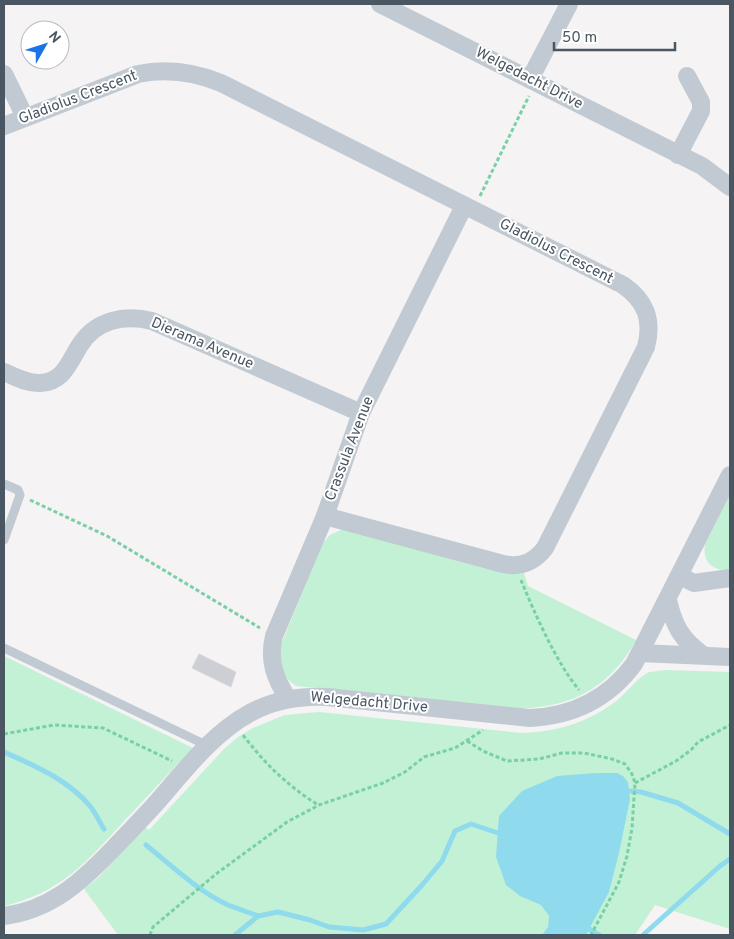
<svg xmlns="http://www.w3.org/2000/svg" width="734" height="939" font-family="Overpass,sans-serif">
<rect width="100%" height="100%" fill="#f5f3f3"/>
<g fill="#c3f1d5">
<path d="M730 495V570C713 571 702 562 705 544Z"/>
<path d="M341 530H347L482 568 506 572 524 573 528 586 636 640C609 689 568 710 512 708L296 686C281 677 280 661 281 645L322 544 330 535Z"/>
<path d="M4 656 193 748C170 772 147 797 124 821 86 863 61 892 4 906Z"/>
<path d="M666 670 730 672V929L655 905 635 935H118L84 889 99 877 145 827 149 830 224 749 238 737 253 728 285 715 319 712 521 733C556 732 587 723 615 702 626 694 635 680 647 673 652 671 660 671 666 670Z"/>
</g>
<path fill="#90daee" d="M596 773H617L623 776 628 782 630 799 619 853 609 892 586 935H542L548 927 549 916 541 905 520 896 506 885 496 857 499 816 522 791 557 776Z"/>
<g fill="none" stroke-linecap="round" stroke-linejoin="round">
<g stroke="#90daee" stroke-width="5">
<path d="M4 752C35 766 67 779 90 806 95 812 99 821 104 829"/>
<path d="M629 791 641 792 678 803 730 834"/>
<path d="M146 845C172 866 198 891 228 905 238 909 248 912 258 916"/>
<path d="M589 929 599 935"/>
<path d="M235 935 258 916 278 912 310 920 329 927 363 930 386 924 423 884 442 861 455 831 471 824 498 833"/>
<path d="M643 935 720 866 730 859"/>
</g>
</g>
<path fill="#cdcfd5" stroke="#d7d9de" d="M199 654 236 672 231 687 192 668Z"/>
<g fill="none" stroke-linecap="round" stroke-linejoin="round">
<g stroke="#7ad0a6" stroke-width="3" stroke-dasharray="4 2.5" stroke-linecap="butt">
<path d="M480 196 529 96"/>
<path d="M30 500 107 536 260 628"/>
<path d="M521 580C535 614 556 662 579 690"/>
<path d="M4 734 54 725 103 728 172 761"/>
<path d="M243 735C266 765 287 785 318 805"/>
<path d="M467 741 483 751 507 761 539 759 562 753H584L612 759 625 764 632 774 635 783 632 828 627 856 619 882 591 935"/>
<path d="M635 783 676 761 691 750 698 742 730 725"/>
<path d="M150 935 153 927 216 874 287 822 319 805 383 783 405 772 424 757 455 748 483 730"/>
</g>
<g stroke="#c1cad2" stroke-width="9">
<path d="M4 484 18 490 20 495 4 540"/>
<path d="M4 648 208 746"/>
</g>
<g stroke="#c1cad2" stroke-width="18">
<path d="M380 4 702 166 730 187"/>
<path d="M4 74 25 117"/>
<path d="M530 79 569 4"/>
<path d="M4 126 138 74C168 68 194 72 221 83L623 285C646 301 653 320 646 347L545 548C534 562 521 568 503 564L325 516"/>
<path d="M678 155 701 111V102L687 76"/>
<path d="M4 372C15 377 28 384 40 383 64 382 69 362 80 345 96 320 124 314 152 321L361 413"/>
<path d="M680 576 694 583 730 578"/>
<path d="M668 600C674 626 681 639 703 655"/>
<path d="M640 653 730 657"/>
<path d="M288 699C275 678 268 661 274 636L325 516 361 413 464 206"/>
<path d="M4 916C50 910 80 883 111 851 127 834 143 818 158 801 185 770 213 733 250 713 274 700 301 696 327 697L530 718C573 716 608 699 634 664L730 475"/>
</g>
</g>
<g text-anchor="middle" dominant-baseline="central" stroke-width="4" stroke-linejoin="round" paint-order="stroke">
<g font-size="15" fill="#4a5661" stroke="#fff">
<text transform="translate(529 79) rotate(27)">Welgedacht Drive</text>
<text transform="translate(78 98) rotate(-21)">Gladiolus Crescent</text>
<text transform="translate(556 252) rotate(27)">Gladiolus Crescent</text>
<text transform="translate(202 344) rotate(23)">Dierama Avenue</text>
<text transform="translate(350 449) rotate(-69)">Crassula Avenue</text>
<text transform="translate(369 703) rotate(5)">Welgedacht Drive</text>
</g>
</g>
<rect width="734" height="939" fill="none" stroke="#4a5661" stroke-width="10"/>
<g transform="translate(45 45) rotate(51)"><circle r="24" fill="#ffffff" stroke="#b7bbc0"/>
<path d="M0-4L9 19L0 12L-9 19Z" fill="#1a73e8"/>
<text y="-8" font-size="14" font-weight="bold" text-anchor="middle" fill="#4a5661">N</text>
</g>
<path d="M554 42v8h121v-8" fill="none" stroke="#4a5661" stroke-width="2.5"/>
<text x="562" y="42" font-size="15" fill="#4a5661" stroke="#ffffff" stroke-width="4" paint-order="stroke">50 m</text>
</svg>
